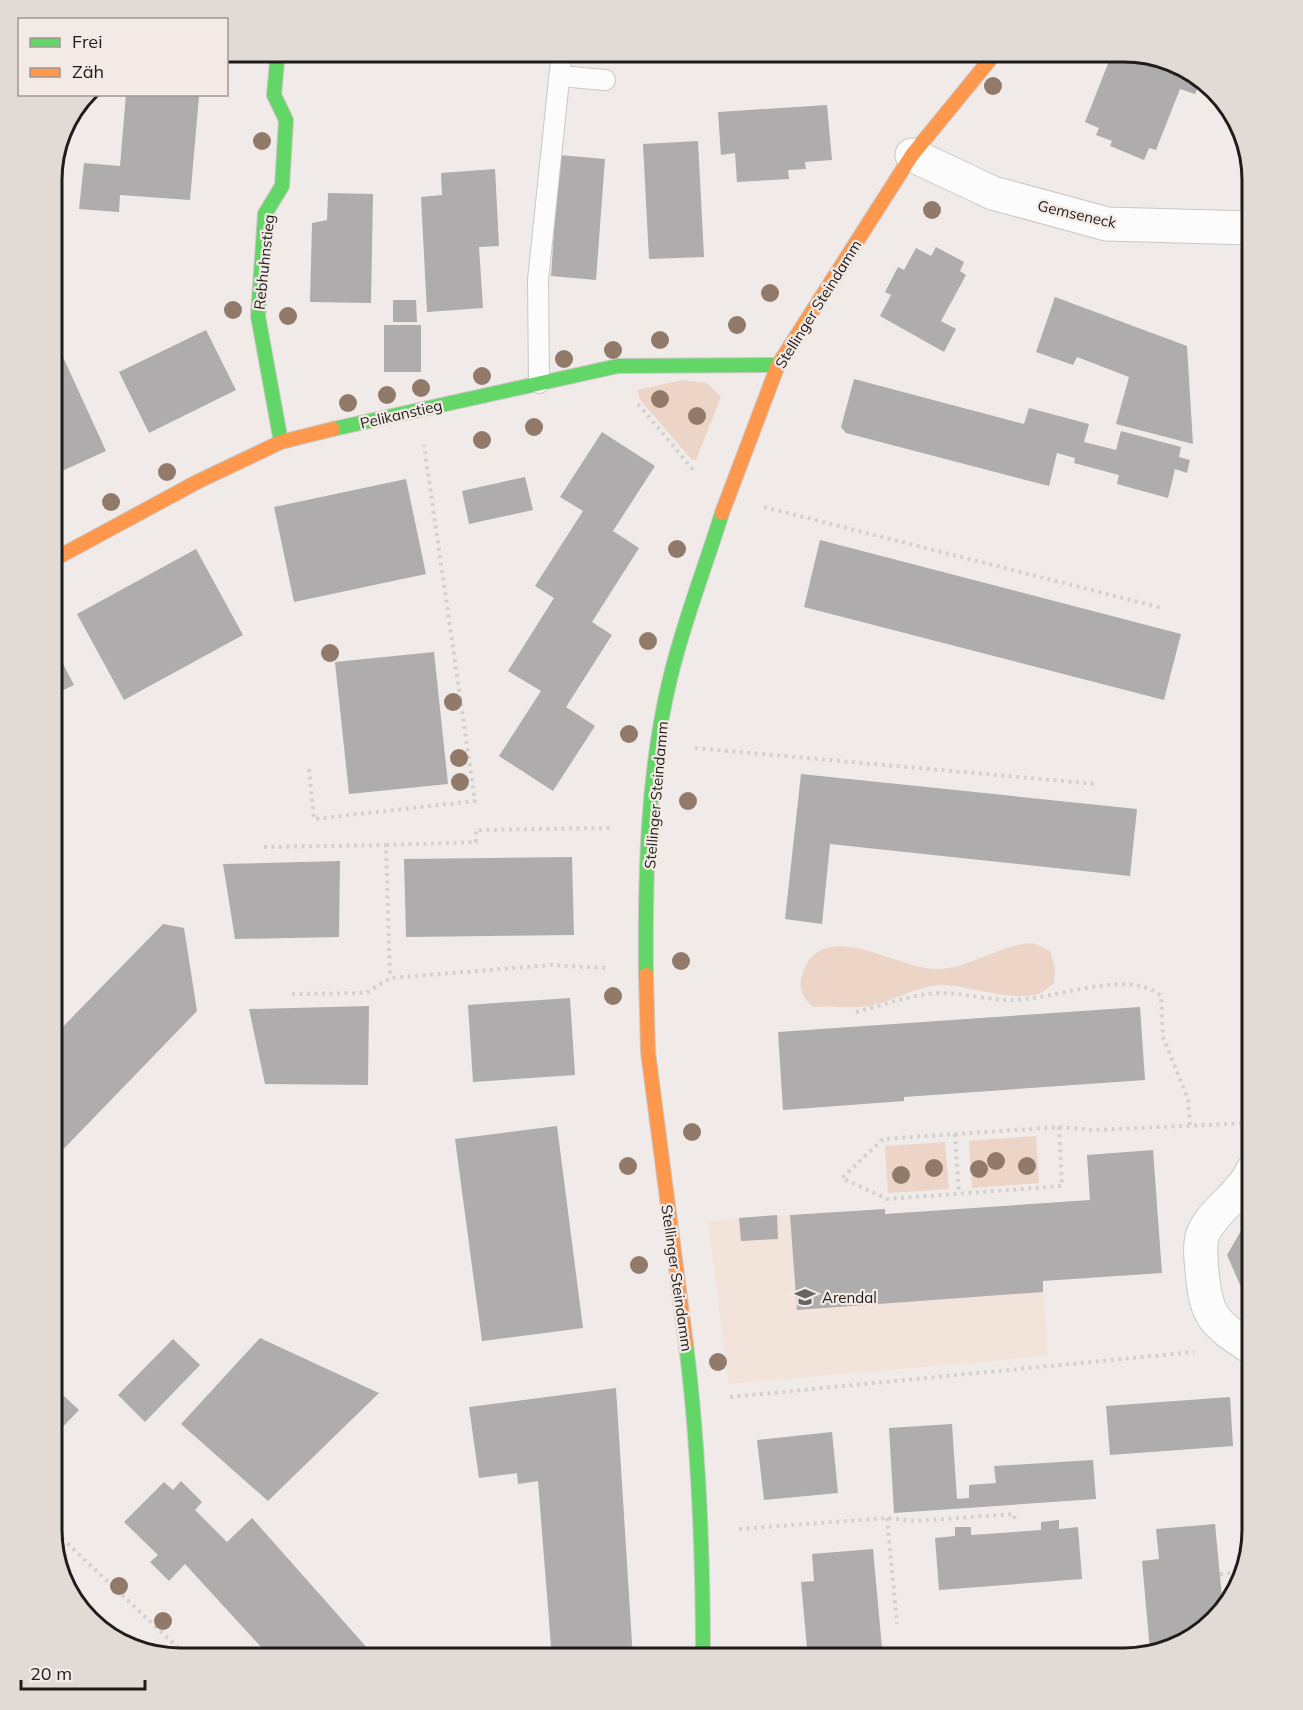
<svg xmlns="http://www.w3.org/2000/svg" width="1303" height="1710" font-family="Mulish,sans-serif">
<rect width="100%" height="100%" fill="#f0ebe8"/>
<path fill="#f2e3db" d="M885 1209 892 1302 1043 1292 1048 1356 729 1384 708 1221Z"/>
<g fill="#ecd4c6">
<path d="M682 380 707 383 721 397 696 460H692L641 401 637 390Z"/>
<path d="M1033 943 1050 951 1055 968 1054 983C1049 986 1044 992 1039 994 1008 1002 974 986 943 985 917 985 893 1002 868 1006 849 1009 832 1005 813 1007 805 1000 799 992 801 980 816 911 896 969 936 969 970 969 999 944 1033 943Z"/>
<path d="M1036 1136 1039 1183 972 1188 969 1141Z"/>
<path d="M945 1142 949 1189 888 1193 885 1146Z"/>
</g>
<g fill="#aeacac">
<path d="M1113 51H1132L1187 68 1201 80 1195 94 1180 89 1156 150 1149 148 1144 160 1110 146 1112 141 1096 135 1099 128 1085 122Z"/>
<path d="M126 94 199 96 190 200 120 195 119 212 79 209 84 163 120 166Z"/>
<path d="M827 105 832 160 805 162 806 169 788 170 789 179 737 182 735 153 721 155 718 112Z"/>
<path d="M698 141 704 257 649 259 643 144Z"/>
<path d="M559 155 605 159 596 280 551 276Z"/>
<path d="M495 169 499 246 479 247 483 308 427 312 421 197 442 195 441 173Z"/>
<path d="M328 193 373 194 371 303 310 302 312 223 327 220Z"/>
<path d="M936 247 964 262 960 271 966 275 941 321 956 329 944 352 880 316 891 295 885 292 898 267 904 270 916 248 931 256Z"/>
<path d="M1249 292H1252V362H1247Z"/>
<path d="M1055 297 1187 346 1193 444 1116 424 1129 377 1077 357 1073 365 1036 352Z"/>
<path d="M393 300H416L417 322H393Z"/>
<rect x="384" y="325" width="37" height="47"/>
<path d="M206 330 236 390 149 433 119 372Z"/>
<path d="M63 357 106 451 51 476V362Z"/>
<path d="M854 379 1024 424 1029 408 1089 424 1084 442 1116 450 1121 431 1181 447 1179 457 1190 460 1187 473 1175 469 1168 498 1117 484 1119 475 1074 463 1075 458 1057 453 1049 486 846 433 841 427Z"/>
<path d="M602 432 655 466 613 531 639 548 592 622 612 635 566 707 595 726 553 791 499 756 541 691 508 671 554 598 535 586 583 511 560 497Z"/>
<path d="M525 477 533 510 469 524 462 491Z"/>
<path d="M406 479 426 574 294 602 274 507Z"/>
<path d="M820 540 1181 634 1164 700 804 607Z"/>
<path d="M196 549 243 635 124 700 77 614Z"/>
<path d="M51 641 74 685 51 696Z"/>
<path d="M434 652 448 784 349 794 335 662Z"/>
<path d="M801 774 1137 809 1130 876 830 844 822 924 785 919Z"/>
<path d="M572 857 574 935 406 937 404 859Z"/>
<path d="M340 861 339 937 235 939 223 864Z"/>
<path d="M163 924 184 928 197 1011 51 1162V1039Z"/>
<path d="M570 998 575 1075 473 1082 468 1005Z"/>
<path d="M369 1006 368 1085 265 1084 249 1009Z"/>
<path d="M1140 1007 1145 1080 904 1097V1101L783 1110 778 1032Z"/>
<path d="M557 1126 583 1328 482 1341 455 1139Z"/>
<path d="M1153 1150 1162 1273 1043 1281V1292L797 1310 790 1215 885 1209V1214L1090 1200 1087 1155Z"/>
<path d="M777 1215 778 1239 741 1241 739 1218Z"/>
<path d="M1246 1222 1252 1227V1312L1227 1255Z"/>
<path d="M260 1338 379 1393 268 1501 181 1424Z"/>
<path d="M173 1339 200 1365 145 1422 118 1395Z"/>
<path d="M51 1384 79 1410 51 1439Z"/>
<path d="M616 1388 633 1659H552L538 1481 518 1484 517 1473 479 1478 469 1407Z"/>
<path d="M1230 1397 1233 1446 1110 1455 1106 1406Z"/>
<path d="M952 1424 957 1499 969 1498V1485L996 1483 994 1466 1093 1460 1096 1499 894 1513 889 1428Z"/>
<path d="M832 1432 838 1493 764 1500 757 1440Z"/>
<path d="M181 1481 202 1502 195 1510 227 1542 252 1518 377 1659H272L185 1564 169 1581 150 1562 158 1555 124 1522 164 1482 173 1490Z"/>
<path d="M1059 1520V1529L1078 1527 1082 1579 939 1590 935 1538 955 1536V1527H971V1535L1041 1530V1522Z"/>
<path d="M1215 1524 1223 1608 1195 1638 1150 1651 1142 1561 1159 1559 1156 1529Z"/>
<path d="M873 1549 883 1659H808L801 1582 814 1581 812 1554Z"/>
</g>
<g fill="none" stroke-linecap="round" stroke-linejoin="round">
<g stroke="#cbc7c5" stroke-width="22">
<g id="lane">
<path d="M560 76 605 80"/>
<path d="M539 383 538 280 562 51"/>
</g>
</g>
<g stroke="#cbc7c5" stroke-width="35">
<g id="street">
<path d="M912 155 993 193 1107 224 1252 228"/>
<path d="M1252 1348C1214 1323 1206 1318 1202 1271 1201 1259 1199 1245 1203 1234 1213 1210 1242 1195 1252 1171"/>
</g>
</g>
<g stroke="#cbc7c5" stroke-width="16">
<g id="fast">
<path d="M278 51 274 95 286 120 282 186 265 214 258 316 281 442"/>
<path d="M333 429 618 366 778 365"/>
<path d="M646 975C645 877 647 774 670 679 683 623 705 568 722 513"/>
<path d="M686 1344C699 1449 703 1553 703 1659"/>
</g>
</g>
<g stroke="#cbc7c5" stroke-width="16">
<g id="slow">
<path d="M722 513 778 365 912 155 997 51"/>
<path d="M51 561 197 482 281 442 333 429"/>
<path d="M646 975 648 1052 686 1344"/>
</g>
</g>
<g stroke="#d2d1cf" stroke-width="4" stroke-dasharray="3 4.5" stroke-linecap="butt">
<path d="M638 404 695 472"/>
<path d="M764 507 1162 608"/>
<path d="M695 748 1097 784"/>
<path d="M309 769 314 819 475 801 424 445"/>
<path d="M386 845 476 842V830L611 828"/>
<path d="M264 847 386 845 390 978"/>
<path d="M292 994 366 993 390 978 551 965 607 968"/>
<path d="M856 1012C880 1006 904 997 928 994 956 990 982 1000 1010 1000 1052 1001 1129 967 1161 996L1163 1037 1188 1099 1190 1126"/>
<path d="M1059 1127 1062 1186 887 1199 842 1178 883 1139 1059 1127 1093 1130 1252 1123"/>
<path d="M955 1134 959 1193"/>
<path d="M730 1397 1194 1352"/>
<path d="M887 1518 897 1624"/>
<path d="M51 1528 190 1659"/>
<path d="M739 1529 887 1518 916 1521 1014 1514 1015 1523"/>
<path d="M1252 1532V1522"/>
<path d="M1220 1574 1241 1572"/>
</g>
<use href="#lane" stroke="#fdfcfc" stroke-width="20"/>
<use href="#street" stroke="#fdfcfc" stroke-width="33"/>
<use href="#fast" stroke="#63d668" stroke-width="14"/>
<use href="#slow" stroke="#ff974d" stroke-width="14"/>
</g>
<g fill="#927a6a">
<circle cx="993" cy="86" r="9"/>
<circle cx="262" cy="141" r="9"/>
<circle cx="932" cy="210" r="9"/>
<circle cx="770" cy="293" r="9"/>
<circle cx="233" cy="310" r="9"/>
<circle cx="288" cy="316" r="9"/>
<circle cx="737" cy="325" r="9"/>
<circle cx="660" cy="340" r="9"/>
<circle cx="613" cy="350" r="9"/>
<circle cx="564" cy="359" r="9"/>
<circle cx="482" cy="376" r="9"/>
<circle cx="421" cy="388" r="9"/>
<circle cx="387" cy="395" r="9"/>
<circle cx="660" cy="399" r="9"/>
<circle cx="348" cy="403" r="9"/>
<circle cx="697" cy="416" r="9"/>
<circle cx="534" cy="427" r="9"/>
<circle cx="482" cy="440" r="9"/>
<circle cx="167" cy="472" r="9"/>
<circle cx="111" cy="502" r="9"/>
<circle cx="677" cy="549" r="9"/>
<circle cx="648" cy="641" r="9"/>
<circle cx="330" cy="653" r="9"/>
<circle cx="453" cy="702" r="9"/>
<circle cx="629" cy="734" r="9"/>
<circle cx="459" cy="758" r="9"/>
<circle cx="460" cy="782" r="9"/>
<circle cx="688" cy="801" r="9"/>
<circle cx="681" cy="961" r="9"/>
<circle cx="613" cy="996" r="9"/>
<circle cx="692" cy="1132" r="9"/>
<circle cx="996" cy="1161" r="9"/>
<circle cx="628" cy="1166" r="9"/>
<circle cx="1027" cy="1166" r="9"/>
<circle cx="934" cy="1168" r="9"/>
<circle cx="979" cy="1169" r="9"/>
<circle cx="901" cy="1175" r="9"/>
<circle cx="639" cy="1265" r="9"/>
<circle cx="718" cy="1362" r="9"/>
<circle cx="119" cy="1586" r="9"/>
<circle cx="163" cy="1621" r="9"/>
</g>
<defs>
<g id="school-bare" transform="scale(1.62)"><path d="M0-5L7-2L0 1L-7-2ZM-4 1L0 2.5L4 1V4Q0 6-4 4Z" fill="#686462" stroke="#f3eae5" stroke-width="2.5" paint-order="stroke"/></g>
</defs>
<g fill-rule="evenodd">
<use href="#school-bare" x="805" y="1297"/>
</g>
<g text-anchor="middle" dominant-baseline="central" stroke-width="4.5" stroke-linejoin="round" paint-order="stroke">
<g font-size="15" fill="#1f1c1a" stroke="#f3eae5">
<text transform="translate(1077 214) rotate(13)">Gemseneck</text>
<text transform="translate(264 262) rotate(-84)">Rebhuhnstieg</text>
<text transform="translate(818 304) rotate(-58)">Stellinger Steindamm</text>
<text transform="translate(401 414) rotate(-13)">Pelikanstieg</text>
<text transform="translate(656 795) rotate(-85)">Stellinger Steindamm</text>
<text transform="translate(677 1278) rotate(82)">Stellinger Steindamm</text>
</g>
<g font-size="15" fill="#1f1c1a" stroke="#f3eae5" text-anchor="start">
<text x="822" y="1297">Arendal</text>
</g>
</g>
<path d="M0 0H1303V1710H0ZM180 62H1124A118 118 0 0 1 1242 180V1530A118 118 0 0 1 1124 1648H180A118 118 0 0 1 62 1530V180A118 118 0 0 1 180 62Z" fill="#e2dad5" fill-rule="evenodd"/>
<path fill="none" stroke="#1f1c1a" stroke-width="3" d="M180 62H1124A118 118 0 0 1 1242 180V1530A118 118 0 0 1 1124 1648H180A118 118 0 0 1 62 1530V180A118 118 0 0 1 180 62Z"/>
<rect x="18" y="18" width="210" height="78" fill="#f3eae5" stroke="#9e9894" stroke-width="1.5"/>
<rect x="30" y="38" width="30" height="9" fill="#63d668" stroke="#9e9894" stroke-width="1.5"/>
<text x="72" y="48" font-size="18" fill="#1f1c1a">Frei</text>
<rect x="30" y="68" width="30" height="9" fill="#ff974d" stroke="#9e9894" stroke-width="1.5"/>
<text x="72" y="78" font-size="18" fill="#1f1c1a">Zäh</text>
<path d="M21 1680v9h124v-9" fill="none" stroke="#1f1c1a" stroke-width="3"/>
<text x="30" y="1680" font-size="18" fill="#1f1c1a" stroke="#f3eae5" stroke-width="4.5" paint-order="stroke">20 m</text>
</svg>
